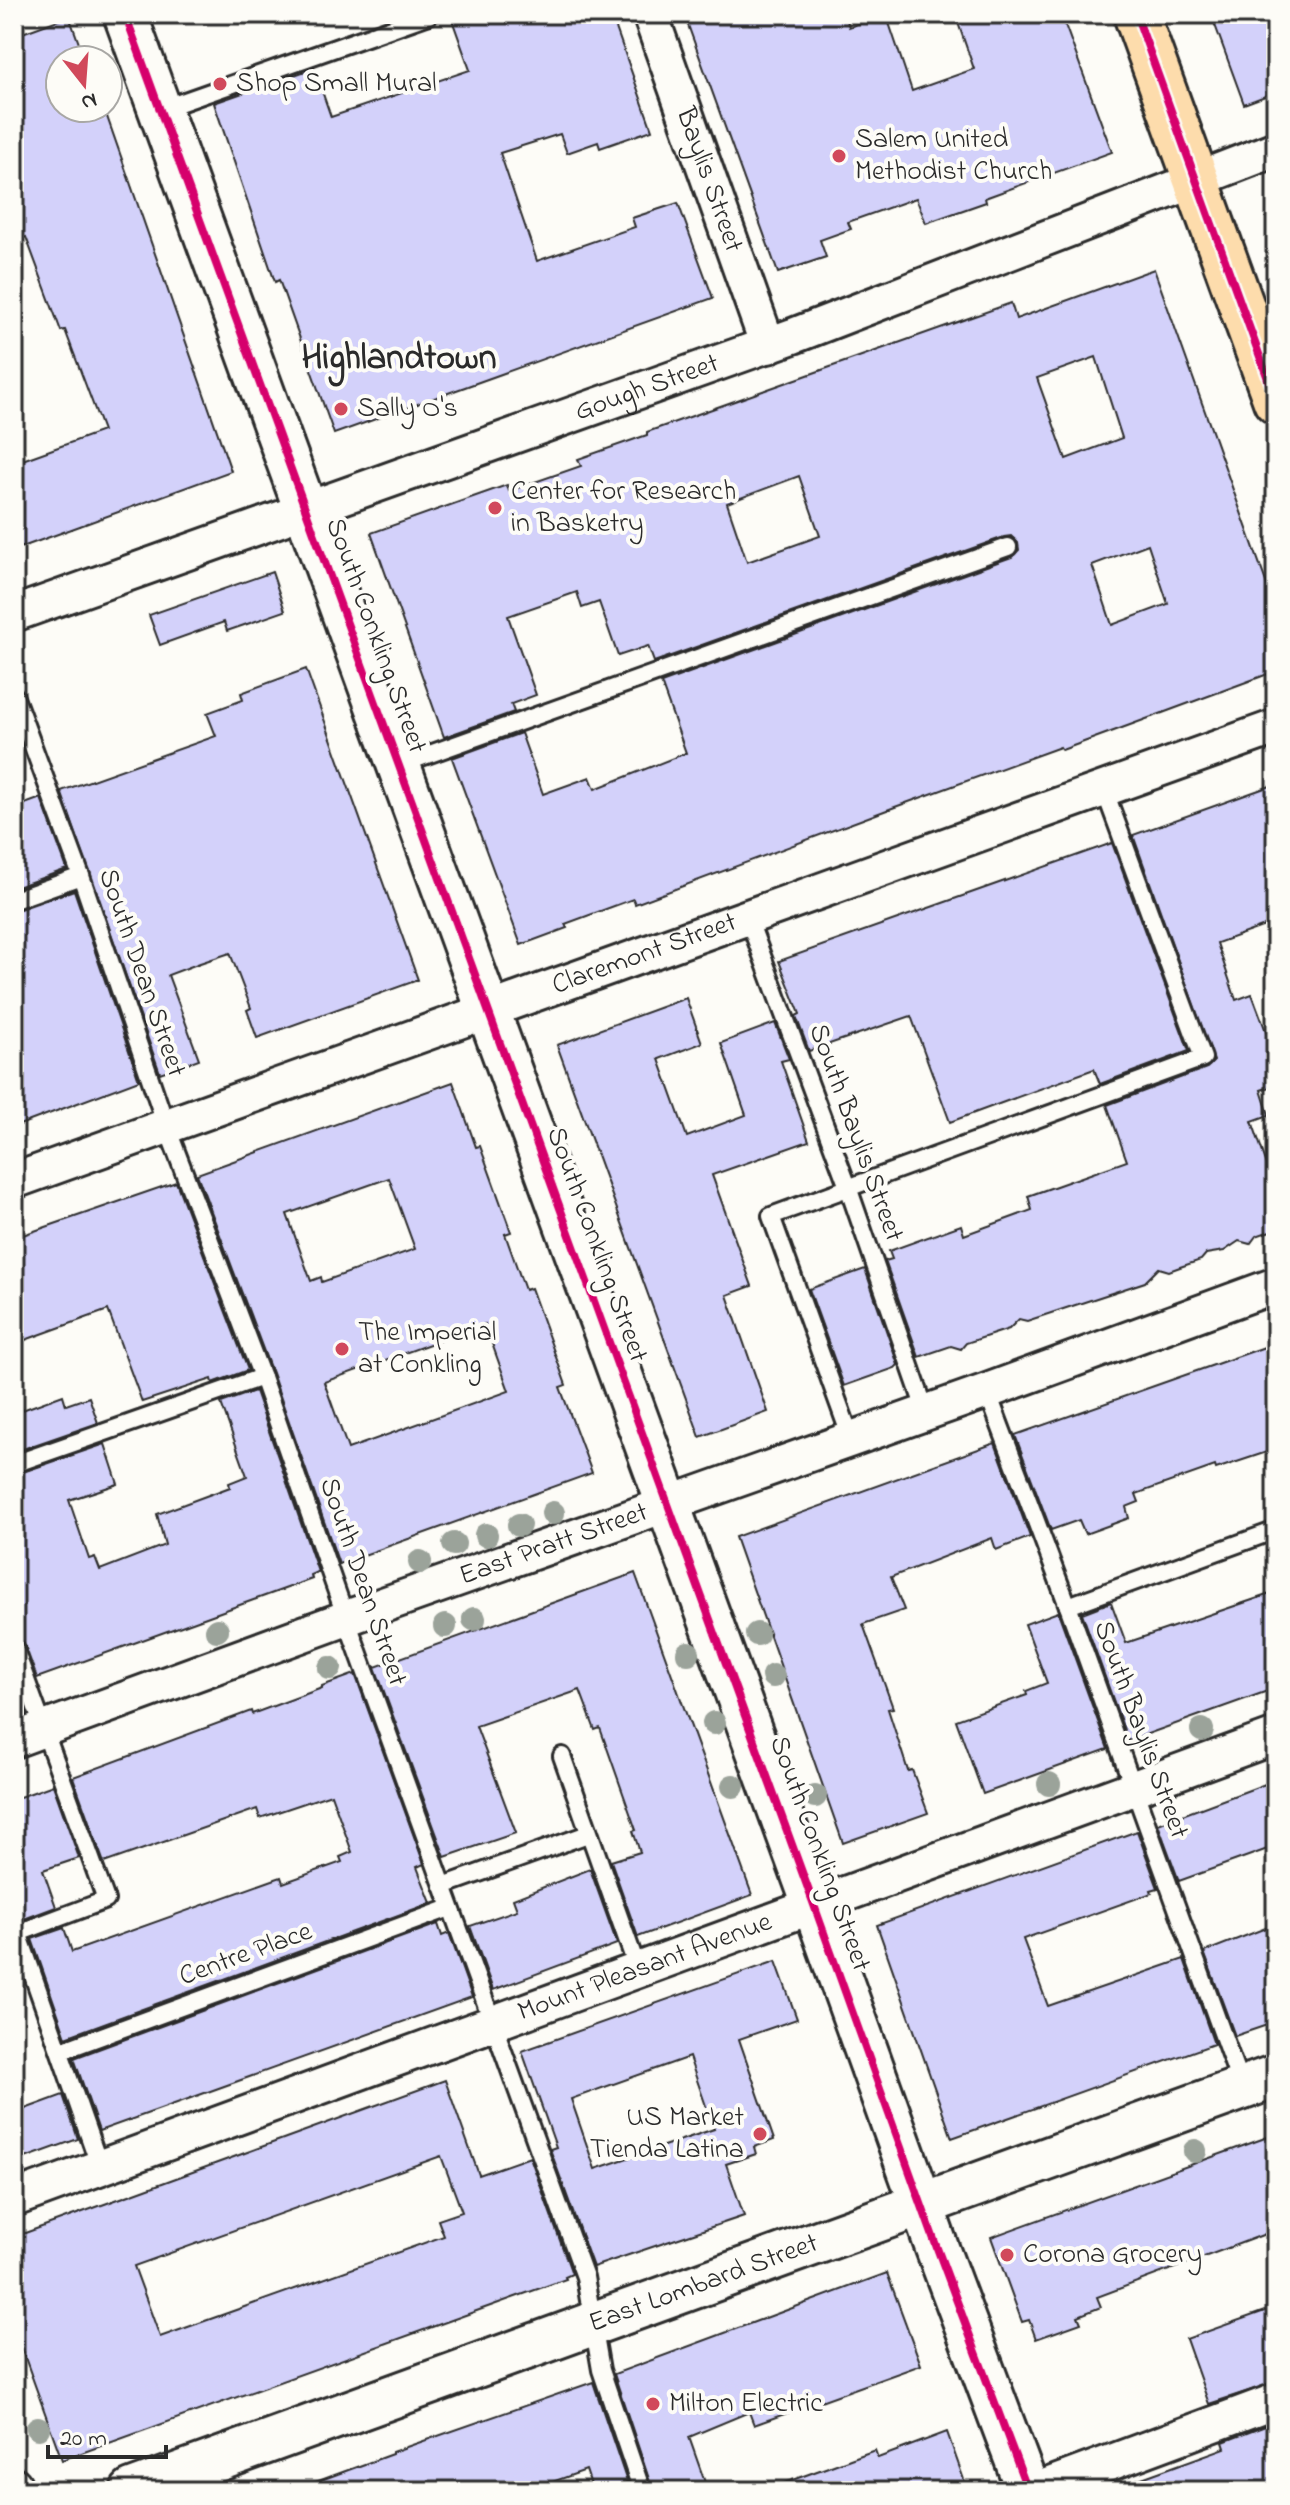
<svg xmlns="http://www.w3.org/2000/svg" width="1290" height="2505" font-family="'Indie Flower',sans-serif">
<rect width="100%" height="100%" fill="#fdfcf7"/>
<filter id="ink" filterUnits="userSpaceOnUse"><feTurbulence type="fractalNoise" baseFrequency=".0125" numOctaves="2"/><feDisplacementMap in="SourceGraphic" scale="16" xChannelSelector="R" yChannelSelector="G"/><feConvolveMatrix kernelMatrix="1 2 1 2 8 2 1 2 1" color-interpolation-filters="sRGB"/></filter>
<g filter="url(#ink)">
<g fill="#d3d1fa" stroke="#2b2b2b" stroke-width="2" fill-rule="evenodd">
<path d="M450 14H611L652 130 600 148 598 142 567 153 560 134 500 153 537 261 635 227 632 218 678 203 713 298 334 434 279 280 275 282 214 103 314 68 331 117 470 70Z"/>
<path d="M684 14H845L849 27 886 14 912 91 974 69 955 14H1061L1112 152 985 198 986 202 926 223 916 198 848 222 851 229 820 240 826 257 778 273Z"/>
<path d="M1211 14H1276V92L1244 104Z"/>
<path d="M69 16 85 60H60V108H104L231 471 14 550V463L103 431 65 330 61 331 26 237 14 241V36Z"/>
<path d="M1154 269 1276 610V671L1130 725 1062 750 1060 747 895 807 635 904 633 899 565 924 567 928 521 945 452 758 521 733 543 794 590 777 595 789 686 753 661 683 1012 557 1019 550 1018 543 1011 536 1004 537 654 662 648 646 618 656 599 602 582 608 577 592 508 616 536 695 511 704 514 712 444 737 371 533 507 485 509 491 581 466 578 459 647 435V432L1011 303 1016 319ZM1096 357 1122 438 1066 459 1037 378ZM799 476 820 536 747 562 727 503ZM1148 544 1168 604 1112 625 1092 565Z"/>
<path d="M272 572 285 611 227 631 224 622 160 645 149 615Z"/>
<path d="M306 669 418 980 257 1038 247 1010 251 1008 230 953 200 963 168 975 199 1059 160 1073 61 791 216 736 207 713 243 700 241 693Z"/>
<path d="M1276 784V922L1217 943 1236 1000 1252 994 1276 1058V1085L1261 1090 1269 1115 1252 1121 1276 1191V1229L1256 1236 1250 1244 1239 1241 1224 1251 1206 1254 1201 1260 1180 1267 1169 1271 1159 1268 1145 1282 1027 1321 1019 1319 1009 1329 966 1343 961 1349 951 1346 919 1357 885 1261 892 1259 889 1251 961 1225 964 1235 1032 1210 1028 1196 1127 1161 1107 1105 1207 1068 1214 1061 1133 835Z"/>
<path d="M41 798 67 869 14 888V808Z"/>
<path d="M1112 843 1189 1051 1100 1084 1094 1069 950 1122 911 1016 809 1051 796 1016 800 1014 779 961Z"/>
<path d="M74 890 139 1080 14 1127V911Z"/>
<path d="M686 998 702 1043 659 1059 687 1137 746 1115 721 1043 775 1023 789 1059 781 1061 809 1141 712 1175 752 1286 727 1295 768 1412 700 1437 557 1045Z"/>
<path d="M453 1082 476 1147 480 1146 511 1232 505 1234 525 1290 531 1288 566 1385 560 1387 592 1473 339 1564 272 1373 197 1174ZM389 1178 415 1249 322 1282 321 1277 311 1281 287 1214ZM485 1324 509 1391 348 1449 324 1382Z"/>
<path d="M176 1182 248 1370 213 1383 212 1379 142 1402 108 1310 14 1344V1238Z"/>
<path d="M865 1269 898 1365 895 1368 844 1386 809 1289Z"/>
<path d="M1276 1343V1449L1216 1469 1215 1466 1136 1494 1139 1502 1126 1507 1129 1518 1085 1534 1079 1520 1051 1530 1015 1435Z"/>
<path d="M255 1391 318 1572 311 1575 312 1579 37 1678 24 1643 14 1636V1475L105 1444 118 1484 69 1500 89 1559 95 1557 100 1570 165 1545 157 1514 230 1487 229 1483 247 1476 221 1403Z"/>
<path d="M63 1395 66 1405 89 1397 98 1423 14 1452V1413Z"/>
<path d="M995 1443 1030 1537 996 1550 992 1538 891 1577 904 1610 863 1624 893 1708 888 1709 908 1771 912 1770 928 1813 843 1843 735 1537Z"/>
<path d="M635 1573 752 1895 638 1937 611 1861 640 1852 633 1831 636 1830 600 1728 595 1730 580 1690 476 1726 516 1833 445 1857 375 1667Z"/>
<path d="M1276 1592V1688L1128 1741 1082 1613 1111 1602 1126 1643Z"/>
<path d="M1058 1612 1108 1749 983 1794 956 1720 1027 1695 1026 1691 1047 1683 1025 1624Z"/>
<path d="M355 1674 424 1864 417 1867 431 1903 66 2037 32 1939 64 1928 72 1952 281 1877 283 1883 342 1862 340 1857 352 1852 331 1794 260 1818 257 1809 104 1863 73 1777 251 1711 252 1714 322 1688V1686Z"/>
<path d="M1276 1780V1846L1179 1881 1158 1824Z"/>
<path d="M53 1785 79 1858 43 1870 56 1907 24 1919 14 1895V1799Z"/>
<path d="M1137 1831 1158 1888 1151 1890 1152 1893 1023 1939 1048 2006 1184 1959 1214 2044 952 2138 877 1925Z"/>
<path d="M590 1869 617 1944 493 1990 470 1926 517 1910 513 1899Z"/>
<path d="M438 1924 442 1936 449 1933 472 1997 99 2131 74 2058Z"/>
<path d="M1276 1924V2022L1235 2036 1204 1952Z"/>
<path d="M776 1961 797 2019 739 2039 774 2140 754 2147 756 2154 726 2164 744 2216 593 2267 550 2149 556 2147 522 2051ZM689 2057 714 2129 595 2169 571 2099Z"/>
<path d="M445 2080 479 2175 530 2157 572 2274 565 2277 566 2279 496 2304 62 2460 14 2327V2237ZM441 2156 462 2212 438 2220 444 2236 160 2337 134 2266Z"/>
<path d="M63 2095 78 2139 14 2162V2113Z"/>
<path d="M1276 2134V2230L1097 2297 1101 2307 1078 2316 1081 2323 1036 2339 1029 2320 1022 2322 991 2237Z"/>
<path d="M887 2273 921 2365 754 2425 749 2412 689 2437 708 2491H653L614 2374Z"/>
<path d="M1276 2307V2382L1209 2404 1186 2339Z"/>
<path d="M593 2382 627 2482 602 2491H593L586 2470 527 2491H303L302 2487 392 2454V2452Z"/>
<path d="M1276 2422V2491H1118L1117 2487 1225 2448 1223 2442Z"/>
<path d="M947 2432 968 2491H774L773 2487 875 2450 878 2458Z"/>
</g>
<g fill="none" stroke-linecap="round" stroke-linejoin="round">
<g stroke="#2b2b2b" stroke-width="22">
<g id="service">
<path d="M162 109 429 15"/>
<path d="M14 695 81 876 166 1125 262 1377 346 1618 585 2277 601 2370 642 2491"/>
<path d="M399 765 1008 547"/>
<path d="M14 900 81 876"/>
<path d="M748 918 848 1187 926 1412"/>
<path d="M987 1391 1068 1606 1242 2088"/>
<path d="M851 1438 771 1216 1203 1058 1104 789"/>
<path d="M14 1464 262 1377"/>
<path d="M1068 1606 1276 1530"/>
<path d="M14 1647 106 1900 18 1933"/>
<path d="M562 1756 638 1970"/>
<path d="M443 1886 588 1834"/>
<path d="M15 1924 100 2167"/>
<path d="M61 2051 450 1908"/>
</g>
</g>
<g stroke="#2b2b2b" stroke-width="40">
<g id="minor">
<path id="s1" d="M650 14 768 346"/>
<path id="s2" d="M14 614 793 336 1276 149"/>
<path id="s3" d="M14 1181 1276 727"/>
<path id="s4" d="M14 1740 355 1615 987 1391 1276 1285"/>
<path id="s5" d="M14 2199 1276 1736"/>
<path d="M14 2485 16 2491"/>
<path d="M1034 2491 1276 2401"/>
</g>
</g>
<g stroke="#2b2b2b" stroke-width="48">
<g id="tertiary">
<path d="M125 14 814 1905 937 2248 1028 2491"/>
<path id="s6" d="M132 2491 1276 2076"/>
</g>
</g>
<g stroke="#2b2b2b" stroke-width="50">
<path id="primary" d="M1136 14 1276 401"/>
</g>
<use href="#service" stroke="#fdfcf7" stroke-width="16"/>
<use href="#minor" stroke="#fdfcf7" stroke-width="34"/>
<use href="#tertiary" stroke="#fdfcf7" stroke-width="42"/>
<use href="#primary" stroke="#fddcac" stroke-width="44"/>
<g stroke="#fdfcf7" stroke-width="13">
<g id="cycleway">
<path d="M125 14 814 1905 937 2248 1028 2491"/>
<path d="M1136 14 1276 401"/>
</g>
</g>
<use href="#cycleway" stroke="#d6006c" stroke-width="8"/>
</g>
<g fill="#9ba39a">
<circle cx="553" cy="1513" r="12"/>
<circle cx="519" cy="1525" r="12"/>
<circle cx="486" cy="1535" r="12"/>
<circle cx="454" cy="1544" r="12"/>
<circle cx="420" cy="1562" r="12"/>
<circle cx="474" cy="1619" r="12"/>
<circle cx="445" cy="1626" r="12"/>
<circle cx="217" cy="1630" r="12"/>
<circle cx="757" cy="1634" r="12"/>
<circle cx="688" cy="1653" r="12"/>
<circle cx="330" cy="1668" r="12"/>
<circle cx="773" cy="1676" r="12"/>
<circle cx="714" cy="1723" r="12"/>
<circle cx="1202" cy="1730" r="12"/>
<circle cx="1049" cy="1784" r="12"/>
<circle cx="733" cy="1786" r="12"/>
<circle cx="815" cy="1796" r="12"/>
<circle cx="1195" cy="2151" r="12"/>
<circle cx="38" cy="2428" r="12"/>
</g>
</g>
<g fill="#d1495b" stroke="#fdfcf7" stroke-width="3">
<circle cx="220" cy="84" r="8"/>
<circle cx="839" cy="156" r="8"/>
<circle cx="341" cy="409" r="8"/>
<circle cx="495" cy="508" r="8"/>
<circle cx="342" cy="1349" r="8"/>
<circle cx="760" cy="2134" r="8"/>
<circle cx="1007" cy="2255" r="8"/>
<circle cx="653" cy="2404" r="8"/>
</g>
<g text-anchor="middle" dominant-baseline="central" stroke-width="8" stroke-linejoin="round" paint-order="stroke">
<g font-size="28" fill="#2b2b2b" stroke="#fdfcf7" text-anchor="start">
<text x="236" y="84">Shop Small Mural</text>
<text x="855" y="140">Salem United<tspan x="855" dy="32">Methodist Church</tspan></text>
<text x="357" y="409">Sally O's</text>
<text x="511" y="492">Center for Research<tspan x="511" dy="32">in Basketry</tspan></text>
<text x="358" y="1333">The Imperial<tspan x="358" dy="32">at Conkling</tspan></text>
<text x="744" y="2118" text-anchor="end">US Market<tspan x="744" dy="32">Tienda Latina</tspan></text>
<text x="1023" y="2255">Corona Grocery</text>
<text x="669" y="2404">Milton Electric</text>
</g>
<g font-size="28" fill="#2b2b2b" stroke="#fdfcf7">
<text stroke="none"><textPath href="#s1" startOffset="176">Baylis Street</textPath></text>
<text stroke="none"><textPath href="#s2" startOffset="672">Gough Street</textPath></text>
<text transform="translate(375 636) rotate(70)">South Conkling Street</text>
<text stroke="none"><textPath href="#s3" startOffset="670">Claremont Street</textPath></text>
<text transform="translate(141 973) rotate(71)">South Dean Street</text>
<text transform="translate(855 1133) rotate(70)">South Baylis Street</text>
<text transform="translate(596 1245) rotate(70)">South Conkling Street</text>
<text stroke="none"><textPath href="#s4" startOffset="574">East Pratt Street</textPath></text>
<text transform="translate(362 1582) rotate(71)">South Dean Street</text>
<text transform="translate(1140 1730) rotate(70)">South Baylis Street</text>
<text transform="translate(819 1854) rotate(70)">South Conkling Street</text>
<text transform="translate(246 1955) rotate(-20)">Centre Place</text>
<text stroke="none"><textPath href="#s5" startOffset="672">Mount Pleasant Avenue</textPath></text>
<text stroke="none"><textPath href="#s6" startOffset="608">East Lombard Street</textPath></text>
</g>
<g font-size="36" font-weight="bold" fill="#2b2b2b" stroke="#fdfcf7">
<text x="399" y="359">Highlandtown</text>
</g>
</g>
<rect width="1290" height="2505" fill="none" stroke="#fdfcf7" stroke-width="48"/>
<rect x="24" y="24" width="1242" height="2457" fill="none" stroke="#2b2b2b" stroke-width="3" filter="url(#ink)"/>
<g transform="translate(84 84) rotate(163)"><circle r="38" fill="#fdfcf7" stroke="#a9a8a5" stroke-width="2"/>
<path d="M0-6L14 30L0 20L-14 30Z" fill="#d1495b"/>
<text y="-12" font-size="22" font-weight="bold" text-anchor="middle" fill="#2b2b2b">N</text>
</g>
<path d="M48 2445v12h118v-12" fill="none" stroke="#2b2b2b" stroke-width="4"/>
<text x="60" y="2445" font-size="24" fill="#2b2b2b" stroke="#fdfcf7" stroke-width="6" paint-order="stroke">20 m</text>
</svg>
